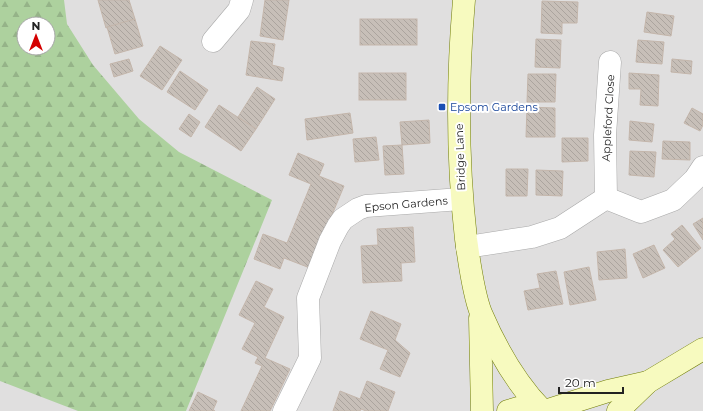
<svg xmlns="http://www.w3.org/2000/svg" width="703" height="411" font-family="Montserrat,sans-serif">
<defs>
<pattern id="forest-firs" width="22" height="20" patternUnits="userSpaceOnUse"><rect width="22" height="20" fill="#add19e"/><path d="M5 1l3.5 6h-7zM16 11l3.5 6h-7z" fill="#95b388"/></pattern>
<pattern id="building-back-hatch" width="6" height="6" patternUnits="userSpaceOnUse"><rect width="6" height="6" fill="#c7bfb8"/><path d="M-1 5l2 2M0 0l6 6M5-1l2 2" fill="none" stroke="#aba49e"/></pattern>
</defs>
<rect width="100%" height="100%" fill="#f2efe9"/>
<path fill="#e0dfdf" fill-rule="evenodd" d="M0 0H703V411H0ZM24 24H48V48H24Z"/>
<path fill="url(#forest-firs)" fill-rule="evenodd" d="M0 0H64L67 24 93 65 139 119 179 152 272 200 186 411H78L0 381ZM24 24H48V48H24Z"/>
<g fill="url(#building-back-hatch)" stroke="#c4b6ab">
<path d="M98 0H129L135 19 106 28Z"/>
<path d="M265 0H289L283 40 260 36Z"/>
<path d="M542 1 578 2 577 23H562V34L541 33Z"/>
<path d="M647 12 674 16 671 36 644 32Z"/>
<path d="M135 19 143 46 115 54 107 27Z"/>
<rect x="360" y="19" width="57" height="26"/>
<path d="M536 39 561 40 560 68 535 67Z"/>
<path d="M638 40 664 42 662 64 636 62Z"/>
<path d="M251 41 275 44 272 65 284 68 282 81 246 75Z"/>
<path d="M160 46 182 60 162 90 140 76Z"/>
<path d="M129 59 133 71 114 77 110 64Z"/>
<path d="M672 59 692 61 691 74 671 72Z"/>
<path d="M180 71 208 90 195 110 167 92Z"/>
<rect x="359" y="73" width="47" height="27"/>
<path d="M629 73 659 75 658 106 640 105 641 89H629Z"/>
<path d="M528 74H556L555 102H527Z"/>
<path d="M257 87 275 99 256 129 238 117Z"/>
<path d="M219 105 256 129 241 151 205 127Z"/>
<path d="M527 107 555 108V137H526Z"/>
<path d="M692 108 703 114V125L700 131 684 123Z"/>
<path d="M350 113 353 133 307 140 305 119Z"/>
<path d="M189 114 200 122 191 137 179 129Z"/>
<path d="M429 120 430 143 402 145 400 122Z"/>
<path d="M630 121 654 124 652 142 629 140Z"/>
<path d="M376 137 379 160 355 162 353 139Z"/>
<path d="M562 138H588V161L562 162Z"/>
<path d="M663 141 690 142V160L662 159Z"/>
<path d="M402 145 404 174 385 175 383 146Z"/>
<path d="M630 151 656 152 654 177 629 175Z"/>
<path d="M298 153 324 164 319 176 344 186 310 268 284 258 280 269 254 259 263 234 287 243 311 184 289 175Z"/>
<path d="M506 169H528L527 196H506Z"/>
<path d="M536 170 563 171 562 196 536 195Z"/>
<path d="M703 218V240L693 224Z"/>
<path d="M682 225 701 248 678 267 663 250 675 239 671 234Z"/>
<path d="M413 227 415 262 401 263 402 281 363 283 361 246 378 245 377 229Z"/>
<path d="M654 245 665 268 643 278 633 254Z"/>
<path d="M625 249 627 278 599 280 597 252Z"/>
<path d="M589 267 596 300 570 305 564 272Z"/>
<path d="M556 271 563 304 528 310 524 291 540 288 537 274Z"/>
<path d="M256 281 273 289 264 307 284 317 265 358 290 369 270 411H241L262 366 255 363 258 357 242 349 255 323 239 315Z"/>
<path d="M371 311 401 324 395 340 410 353 400 377 380 369 388 350 360 339Z"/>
<path d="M367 381 395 392 388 411H366L361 409 360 411H333L340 391 360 399Z"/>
<path d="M198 392 217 401 213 410 215 411H189Z"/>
</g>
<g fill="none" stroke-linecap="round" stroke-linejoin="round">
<g stroke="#a9a9a9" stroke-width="23">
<g id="street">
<path d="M213 41 239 10 242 0"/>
<path d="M606 198 641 212 673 200 695 179 703 167"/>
<path d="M467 247 532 237 560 228 606 198 605 135 610 62"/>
<path d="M284 411 310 358 308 298 330 241 338 226 343 219 358 209 366 206 461 199"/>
</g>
</g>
<g stroke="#707d05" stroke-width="23">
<g id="secondary">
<path d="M464 0C457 80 457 159 466 239 469 260 473 293 481 313 496 348 515 382 542 410"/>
<path d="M480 318 482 411"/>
<path d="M508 411 518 408 530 407 545 411 608 391 648 382"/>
<path d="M618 411 648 382 703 349"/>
</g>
</g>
<use href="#street" stroke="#fff" stroke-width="22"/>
<use href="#secondary" stroke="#f7fabf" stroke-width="22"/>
</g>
<rect fill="#1a4fb4" stroke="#fff" stroke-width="1.5" x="438" y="103" width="8" height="8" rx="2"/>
<g text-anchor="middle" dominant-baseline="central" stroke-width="4" stroke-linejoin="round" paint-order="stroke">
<g font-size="11" fill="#164399" stroke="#fff" text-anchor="start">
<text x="450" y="107">Epsom Gardens</text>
</g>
<g font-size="11" fill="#222" stroke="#fff">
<text transform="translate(608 118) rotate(-87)">Appleford Close</text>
<text transform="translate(460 157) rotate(-92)">Bridge Lane</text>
<text transform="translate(406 204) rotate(-5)">Epson Gardens</text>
</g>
</g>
<g transform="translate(36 36)"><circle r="19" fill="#ffffff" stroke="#a7a7a7"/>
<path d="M0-3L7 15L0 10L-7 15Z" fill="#d40000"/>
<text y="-6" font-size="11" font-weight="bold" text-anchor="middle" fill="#222222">N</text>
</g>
<path d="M559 387v6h64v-6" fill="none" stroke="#222222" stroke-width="2"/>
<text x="565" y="387" font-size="12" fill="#222222" stroke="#ffffff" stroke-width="3" paint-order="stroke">20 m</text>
</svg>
